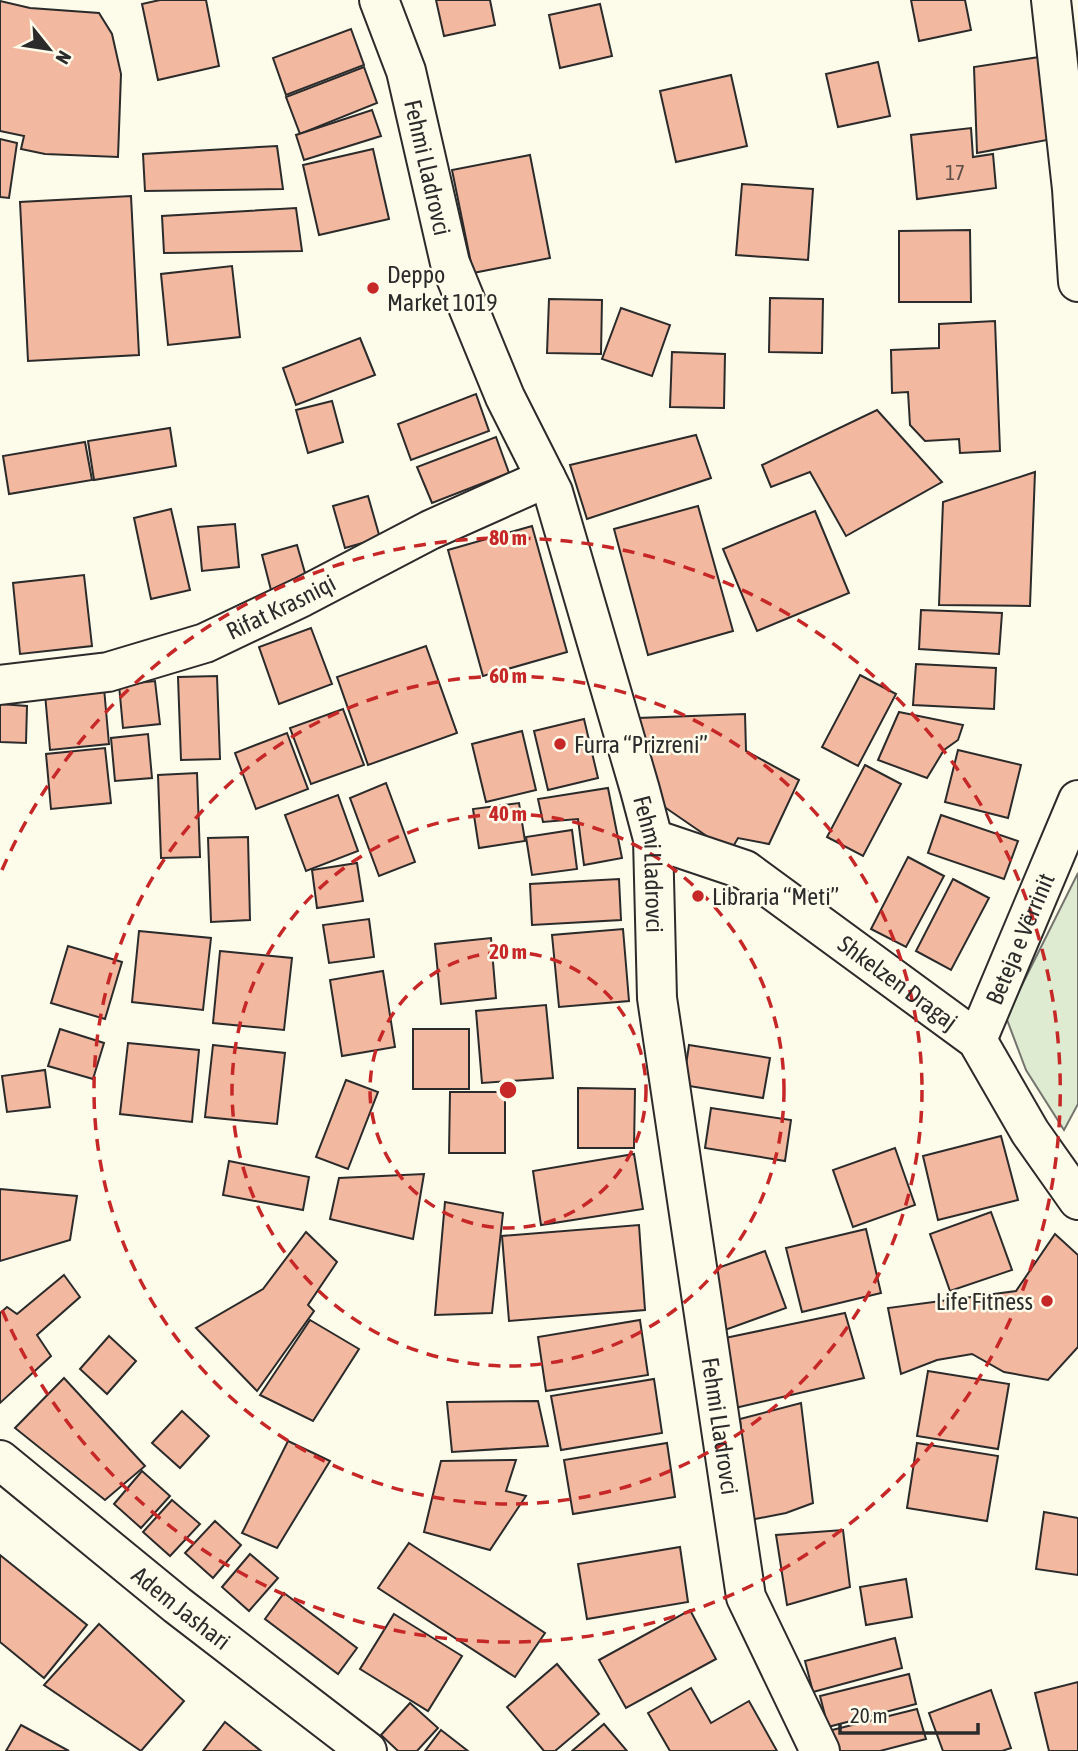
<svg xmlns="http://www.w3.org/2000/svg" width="1078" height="1751" font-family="'Asap Condensed',sans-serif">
<rect width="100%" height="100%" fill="#fdfbea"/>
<path fill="#deebd1" stroke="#74746e" stroke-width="2" d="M1078 873V1104L1064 1130 1026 1070 1006 1017Z"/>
<g fill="#f2b8a0" stroke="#2b2b2b" stroke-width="2">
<path d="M160 0H206L219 66 158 80 142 4Z"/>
<path d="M436 0H490L495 25 444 36Z"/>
<path d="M911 0H965L971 30 919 41Z"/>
<path d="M0 1 30 8 99 13 112 34 121 74 118 157 45 154 21 149 24 136 0 131Z"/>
<path d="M600 4 612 56 560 68 549 15Z"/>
<path d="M351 29 364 65 286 95 273 58Z"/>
<path d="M1046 56 1047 140 977 153 974 67Z"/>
<path d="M878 62 890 116 838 127 826 74Z"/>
<path d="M364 67 377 103 300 134 286 97Z"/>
<path d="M731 75 747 146 676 162 660 91Z"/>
<path d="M372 110 381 136 304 160 296 135Z"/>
<path d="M971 128 973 157 993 154 996 188 917 199 911 135Z"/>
<path d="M0 139 17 143 9 198 0 197Z"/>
<path d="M277 146 283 189 145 191 143 154Z"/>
<path d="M373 149 389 219 319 235 303 165Z"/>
<path d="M530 155 550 258 473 273 452 170Z"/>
<path d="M742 184 813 189 808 260 736 255Z"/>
<path d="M131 196 139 355 28 361 20 202Z"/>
<path d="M296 208 302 251 164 253 162 216Z"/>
<path d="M970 230 971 302H899V231Z"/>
<path d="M232 266 240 337 168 345 161 274Z"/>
<path d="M770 298 823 299 822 353 769 352Z"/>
<path d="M549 299 602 300 601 354 547 353Z"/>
<path d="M621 308 670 325 652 376 602 359Z"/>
<path d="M995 321 1000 451 960 453 959 439 925 441 910 425 908 392 892 393 891 350 939 348V324Z"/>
<path d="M360 338 375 375 296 405 283 368Z"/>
<path d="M672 352 725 354 724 408 670 407Z"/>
<path d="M476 394 489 431 411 460 398 424Z"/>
<path d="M332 401 343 442 308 453 296 410Z"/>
<path d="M877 410 942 482 846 536 810 472 771 487 762 465Z"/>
<path d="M170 428 176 466 94 480 88 441Z"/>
<path d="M696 435 711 478 587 519 570 465Z"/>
<path d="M496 437 509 473 432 503 417 467Z"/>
<path d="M85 442 92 480 9 494 3 456Z"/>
<path d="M1035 472 1030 606 939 605 943 502Z"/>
<path d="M368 496 380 538 345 548 333 506Z"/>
<path d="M698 506 733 631 648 655 614 529Z"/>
<path d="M171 509 190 590 151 599 134 518Z"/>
<path d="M815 511 849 593 757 631 723 549Z"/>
<path d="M235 524 239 567 202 571 198 527Z"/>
<path d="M532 526 567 652 483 676 448 550Z"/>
<path d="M297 545 309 587 273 598 262 555Z"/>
<path d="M84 575 92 646 20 654 13 583Z"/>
<path d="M921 610 1002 613 999 654 919 649Z"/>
<path d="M311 628 332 684 279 704 259 647Z"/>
<path d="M426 646 457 733 368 765 337 677Z"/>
<path d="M916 664 996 668 994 709 913 705Z"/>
<path d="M860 675 896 694 858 766 822 747Z"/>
<path d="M217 676 220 759 181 760 178 677Z"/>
<path d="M155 681 160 724 123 728 119 685Z"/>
<path d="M104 688 109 744 50 750 45 694Z"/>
<path d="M0 704 27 706 26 743 0 742Z"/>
<path d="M343 709 364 765 311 784 290 728Z"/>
<path d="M899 712 963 725 958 740 944 750 927 778 878 760Z"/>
<path d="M745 714 746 751 799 780 769 844 738 838 730 852 663 806 638 718Z"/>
<path d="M584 719 598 778 548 790 534 731Z"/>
<path d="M522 731 536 790 486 802 472 744Z"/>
<path d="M287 733 308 789 256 809 235 753Z"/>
<path d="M148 734 152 778 115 781 111 738Z"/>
<path d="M105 748 111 803 51 809 46 754Z"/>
<path d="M958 750 1021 765 1008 818 945 802Z"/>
<path d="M865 765 901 784 863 856 827 837Z"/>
<path d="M197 773 200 857 161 858 158 775Z"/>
<path d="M386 783 415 862 379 876 350 798Z"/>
<path d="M608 788 622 858 584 865 578 819 543 822 538 799Z"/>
<path d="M338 795 358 851 306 871 285 815Z"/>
<path d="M519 803 525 841 479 848 473 809Z"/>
<path d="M941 815 1018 841 1004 879 928 853Z"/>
<path d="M572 830 577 869 532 875 526 837Z"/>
<path d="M248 837 250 920 211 922 208 838Z"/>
<path d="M908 857 944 876 906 947 871 929Z"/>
<path d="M357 863 363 901 317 908 312 870Z"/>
<path d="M619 879 621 920 532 925 530 884Z"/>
<path d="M953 879 989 898 951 970 916 951Z"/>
<path d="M369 919 374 957 329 963 323 925Z"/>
<path d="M623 929 629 1001 559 1007 552 935Z"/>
<path d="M139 931 211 938 203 1010 132 1002Z"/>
<path d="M491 938 496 998 441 1004 435 944Z"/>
<path d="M68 946 122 962 105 1019 51 1003Z"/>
<path d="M220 951 292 958 284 1030 213 1023Z"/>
<path d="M383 971 395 1047 342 1056 330 980Z"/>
<path d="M546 1005 553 1078 482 1083 476 1011Z"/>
<path d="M60 1029 104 1043 93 1079 48 1066Z"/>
<rect x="413" y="1029" width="56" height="60"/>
<path d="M128 1043 199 1050 192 1122 120 1114Z"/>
<path d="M213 1045 285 1053 277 1124 205 1117Z"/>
<path d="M689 1045 770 1058 763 1098 683 1085Z"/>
<path d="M45 1070 50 1107 7 1112 2 1076Z"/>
<path d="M346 1080 378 1092 348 1169 316 1157Z"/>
<path d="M578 1088 635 1089 634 1148H578Z"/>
<path d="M450 1092H505V1153H449Z"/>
<path d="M711 1108 791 1120 785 1161 705 1148Z"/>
<path d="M1001 1136 1018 1200 938 1220 923 1156Z"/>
<path d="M895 1148 915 1205 853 1227 833 1170Z"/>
<path d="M634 1154 643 1209 541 1225 533 1171Z"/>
<path d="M229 1161 309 1177 303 1210 223 1195Z"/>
<path d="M424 1174 413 1239 330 1219 339 1178Z"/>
<path d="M0 1189 77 1196 70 1240 0 1261Z"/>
<path d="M445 1202 503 1213 492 1313 435 1315Z"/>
<path d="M991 1212 1012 1270 950 1291 930 1234Z"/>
<path d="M639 1225 645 1310 509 1321 502 1236Z"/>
<path d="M866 1229 881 1293 802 1312 786 1248Z"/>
<path d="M306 1232 337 1262 308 1305 314 1311 257 1391 196 1328 263 1289Z"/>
<path d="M1055 1234 1078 1255V1347L1048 1380 1004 1372 972 1354 937 1360 901 1374 888 1308 1016 1291Z"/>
<path d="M765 1251 786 1308 725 1330 704 1273Z"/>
<path d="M64 1275 80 1297 37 1335 51 1356 0 1403V1313L7 1307 17 1314Z"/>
<path d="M845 1313 864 1378 735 1408 725 1338Z"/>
<path d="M310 1320 359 1349 313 1421 260 1395Z"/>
<path d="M640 1320 648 1375 546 1391 538 1337Z"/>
<path d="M109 1336 136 1361 107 1394 80 1369Z"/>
<path d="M928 1371 1009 1384 998 1449 917 1436Z"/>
<path d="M64 1378 145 1466 105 1500 15 1428Z"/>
<path d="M654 1379 662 1433 561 1450 551 1396Z"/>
<path d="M538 1401 548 1446 452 1452 447 1402Z"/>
<path d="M801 1403 813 1503 786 1513 750 1520 740 1419Z"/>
<path d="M182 1411 209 1436 180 1468 152 1443Z"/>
<path d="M288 1441 330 1461 277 1548 242 1533Z"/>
<path d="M667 1443 675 1497 573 1514 564 1460Z"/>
<path d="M917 1443 998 1456 987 1521 907 1508Z"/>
<path d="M516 1460 506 1491 526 1496 490 1550 424 1532 441 1461Z"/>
<path d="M142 1471 170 1496 141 1528 114 1504Z"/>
<path d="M172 1500 200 1524 170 1556 143 1532Z"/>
<path d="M1044 1512 1078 1518V1575L1036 1569Z"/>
<path d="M215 1521 241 1545 213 1578 185 1553Z"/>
<path d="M843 1530 850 1587 787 1605 776 1535Z"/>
<path d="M409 1543 545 1633 515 1677 378 1588Z"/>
<path d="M680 1547 688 1602 587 1619 578 1564Z"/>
<path d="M250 1554 278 1578 249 1611 222 1587Z"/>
<path d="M0 1555 87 1625 44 1678 0 1642Z"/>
<path d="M906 1579 912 1617 866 1625 860 1587Z"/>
<path d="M284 1593 357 1648 338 1674 265 1619Z"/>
<path d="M690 1610 716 1659 626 1708 599 1660Z"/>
<path d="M394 1614 462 1656 428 1711 360 1669Z"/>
<path d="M99 1624 184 1701 141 1751 44 1685Z"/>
<path d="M895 1638 902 1668 813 1692 805 1661Z"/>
<path d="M557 1664 599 1714 555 1751H544L507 1707Z"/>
<path d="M909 1674 916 1704 828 1727 820 1696Z"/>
<path d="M1078 1682V1751H1049L1035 1693Z"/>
<path d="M691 1688 711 1723 749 1701 777 1751H670L648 1713Z"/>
<path d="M991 1690 1011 1748 1002 1751H943L929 1713Z"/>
<path d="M410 1703 438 1728 417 1751H398L381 1735Z"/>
<path d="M917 1709 926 1739 880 1751H833L828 1731Z"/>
<path d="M225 1722 261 1751H203Z"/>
<path d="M604 1724 627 1751H572Z"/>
<path d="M21 1725 69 1751H6Z"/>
<path d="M441 1730 468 1751H425Z"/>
</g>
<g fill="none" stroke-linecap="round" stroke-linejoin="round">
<g stroke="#2b2b2b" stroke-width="42">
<g id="street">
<path id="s1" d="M379 0 406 71 450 263 505 397 553 492 640 790 653 839 657 998 746 1597 820 1751"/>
<path d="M1051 0 1072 189 1078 282"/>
<path id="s2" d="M0 685 108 672 205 643 302 597 430 530 546 478"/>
<path id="s3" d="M653 839 745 870 977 1040 1030 1132 1078 1200"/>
<path id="s4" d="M977 1040 1078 800"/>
</g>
</g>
<g stroke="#2b2b2b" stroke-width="42">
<g id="secondary">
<path id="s5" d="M0 1460 177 1605 367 1751"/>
</g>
</g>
<use href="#street" stroke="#fdfbea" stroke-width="38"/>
<use href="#secondary" stroke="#fdfbea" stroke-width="38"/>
</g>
<g fill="none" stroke="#c62828" stroke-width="3.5" stroke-dasharray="12 9">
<circle cx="508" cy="1090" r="138"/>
<circle cx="508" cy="1090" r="276"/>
<circle cx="508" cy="1090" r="414"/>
<path d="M2 870A552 552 0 1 1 2 1310"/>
</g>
<g fill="#c62828" stroke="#fdfbea" stroke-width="2.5">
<circle cx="373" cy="288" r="7"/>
<circle cx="560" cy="744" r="7"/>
<circle cx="698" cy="896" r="7"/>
<circle cx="1047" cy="1301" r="7"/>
</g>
<g text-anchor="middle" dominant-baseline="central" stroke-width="5" stroke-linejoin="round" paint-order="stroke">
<g font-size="21" fill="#5d4e48">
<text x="955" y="172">17</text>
</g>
<g font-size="24" fill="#2b2b2b" stroke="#fdfbea">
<text stroke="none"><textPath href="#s1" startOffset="175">Fehmi Lladrovci</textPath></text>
<text stroke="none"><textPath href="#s2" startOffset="294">Rifat Krasniqi</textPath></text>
<text stroke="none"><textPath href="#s1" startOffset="910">Fehmi Lladrovci</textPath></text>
<text stroke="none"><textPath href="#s4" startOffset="110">Beteja e Vërrinit</textPath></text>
<text stroke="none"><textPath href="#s3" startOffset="287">Shkelzen Dragaj</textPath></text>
<text stroke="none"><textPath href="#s1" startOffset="1477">Fehmi Lladrovci</textPath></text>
<text stroke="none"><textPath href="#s5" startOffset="234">Adem Jashari</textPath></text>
</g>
<g font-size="24" fill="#2b2b2b" stroke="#fdfbea" text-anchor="start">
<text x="387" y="274">Deppo<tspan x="387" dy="28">Market 1019</tspan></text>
<text x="574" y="744">Furra “Prizreni”</text>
<text x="712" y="896">Libraria “Meti”</text>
<text x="1033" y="1301" text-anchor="end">Life Fitness</text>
</g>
</g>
<circle cx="508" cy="1090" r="10" fill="#c62828" stroke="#fdfbea" stroke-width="3.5"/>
<g font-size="21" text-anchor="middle" font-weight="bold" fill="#c62828" stroke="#fdfbea" stroke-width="5" stroke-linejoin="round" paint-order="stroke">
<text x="508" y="545">80 m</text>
<text x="508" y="683">60 m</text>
<text x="508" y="821">40 m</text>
<text x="508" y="959">20 m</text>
</g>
<g transform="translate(49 49) rotate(120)" stroke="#fdfbea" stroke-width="5" paint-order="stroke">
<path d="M0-5L12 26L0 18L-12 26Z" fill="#2b2b2b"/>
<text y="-10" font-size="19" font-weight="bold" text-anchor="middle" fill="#2b2b2b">N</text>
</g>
<path d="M840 1723v10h138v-10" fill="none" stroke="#2b2b2b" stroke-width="3.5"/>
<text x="850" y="1723" font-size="21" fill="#2b2b2b" stroke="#fdfbea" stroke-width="5" paint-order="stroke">20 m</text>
</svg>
